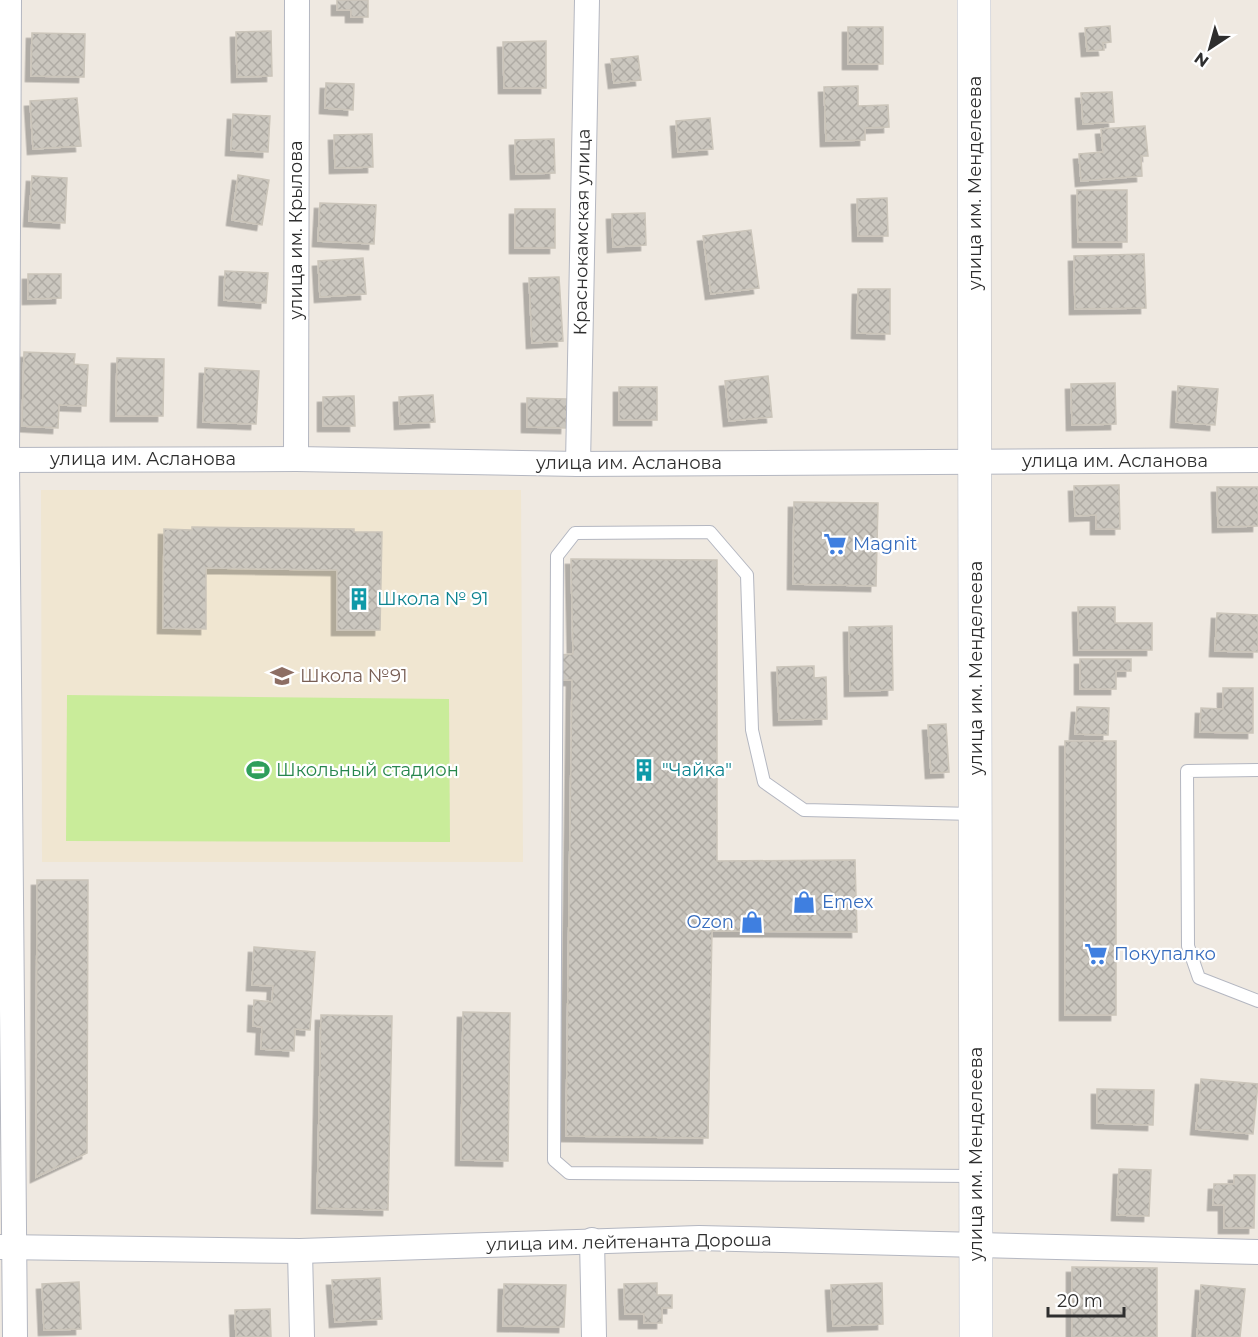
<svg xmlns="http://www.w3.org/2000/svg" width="1258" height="1337" font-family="Montserrat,sans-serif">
<defs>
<pattern id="building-cross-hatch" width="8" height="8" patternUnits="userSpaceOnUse" patternTransform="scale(1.5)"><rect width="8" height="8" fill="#cbc7bf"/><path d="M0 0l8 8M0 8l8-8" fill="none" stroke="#afaba4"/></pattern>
<filter id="shadow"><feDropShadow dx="-5.5" dy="5.5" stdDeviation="0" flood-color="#0004"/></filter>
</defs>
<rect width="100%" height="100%" fill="#efe9e1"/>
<path fill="#f0e6d1" d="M41 490H521L523 862H42Z"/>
<path fill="#c9ec9a" d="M67 695 449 699 450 842 66 841Z"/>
<g fill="url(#building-cross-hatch)" stroke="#cbc5ba" stroke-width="1.5" filter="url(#shadow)">
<path d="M337 0H368V17H351V10H337Z"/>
<path d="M1110 26 1111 42 1103 43 1104 50 1087 51 1085 28Z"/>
<rect x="848" y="27" width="35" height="37"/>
<path d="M271 31 272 76 237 77 236 32Z"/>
<path d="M32 33 85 34 84 77 31 76Z"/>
<path d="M546 41V88H504L503 42Z"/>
<path d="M638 56 641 80 614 83 611 59Z"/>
<path d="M326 83 354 84 353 110 325 108Z"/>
<path d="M858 86V106L888 105 889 127 865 128V140L826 141 824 87Z"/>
<path d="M1112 92 1114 122 1083 124 1081 93Z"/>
<path d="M77 98 81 146 33 149 30 101Z"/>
<path d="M233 114 270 116 268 152 231 150Z"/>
<path d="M710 118 713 149 678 152 676 121Z"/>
<path d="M1145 126 1148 156H1141L1142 176 1081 181 1079 154 1103 152 1101 129Z"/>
<path d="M372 134 373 167 335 168 334 135Z"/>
<path d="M554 139 555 173 516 174 515 140Z"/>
<path d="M238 175 269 180 262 225 232 220Z"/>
<path d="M32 176 67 178 65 223 29 221Z"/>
<path d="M1077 190H1127V242H1078Z"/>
<path d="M887 198 888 236H858L857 199Z"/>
<path d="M320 203 376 205 374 244 318 241Z"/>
<rect x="515" y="209" width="40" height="39"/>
<path d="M645 213 646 245 613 247 612 214Z"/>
<path d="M751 230 759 288 711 294 703 236Z"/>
<path d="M1144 254 1146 308 1075 309 1074 256Z"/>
<path d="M363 258 366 294 320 297 318 261Z"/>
<path d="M225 271 268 273 266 303 224 300Z"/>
<path d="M28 274H61V298L28 299Z"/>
<path d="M559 277 563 341 532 343 529 278Z"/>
<path d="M858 289H890V334L857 333Z"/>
<path d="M24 352 75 354 74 364 88 365 86 406 59 405 58 428 22 426Z"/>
<path d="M117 358 164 359 163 416H116Z"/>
<path d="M205 368 259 371 256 424 203 422Z"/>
<path d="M768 376 772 417 729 421 725 381Z"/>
<path d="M1115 383 1116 424 1072 425 1071 384Z"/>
<path d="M1178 386 1218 389 1215 425 1176 422Z"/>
<rect x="619" y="387" width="38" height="33"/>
<path d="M433 395 435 422 400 424 399 397Z"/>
<path d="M354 396 355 426H323V397Z"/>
<path d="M527 398 567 399 566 428 527 427Z"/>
<path d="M1119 485 1120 529H1096V515L1075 516 1074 486Z"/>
<path d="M1217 487H1258V526L1218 527Z"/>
<path d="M794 502 878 503 876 586 793 584Z"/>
<path d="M192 527 354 529V532H382L380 630H337V570L206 568V629L163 628 164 529 192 530Z"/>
<path d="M571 559 717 560V861L855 860 857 932 712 931 708 1138 566 1136 572 680H559V655L573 654Z"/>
<path d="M1078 607H1115V623H1152V650H1079Z"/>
<path d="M1217 613 1258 615V652L1215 651Z"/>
<path d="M892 626 893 690 850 691 849 627Z"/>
<path d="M1080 659H1131V671H1116V689H1080Z"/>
<path d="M814 666V678L826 677 827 719 779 720 777 667Z"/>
<path d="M1223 688H1253V733L1200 732 1201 708 1223 709Z"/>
<path d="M1077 707 1109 708 1108 735 1075 734Z"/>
<path d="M946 724 949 772 931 773 928 725Z"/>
<rect x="1065" y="741" width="51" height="274"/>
<path d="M37 880H88L87 1153 36 1177Z"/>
<path d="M254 947 315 952 310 1030 295 1029 294 1051 261 1049 262 1027 253 1026 254 1000 272 1002 273 986 252 985Z"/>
<path d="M463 1012 510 1013 508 1161 461 1160Z"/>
<path d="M321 1015 392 1016 388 1210 317 1208Z"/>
<path d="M1201 1079 1258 1084 1253 1134 1196 1129Z"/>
<path d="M1097 1089 1154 1090 1153 1125 1097 1123Z"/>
<path d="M1119 1169 1151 1170 1149 1216 1117 1215Z"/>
<path d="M1234 1175H1255L1254 1228H1224V1205H1213L1214 1184H1234Z"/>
<path d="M1072 1267 1157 1268V1337H1072Z"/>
<path d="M380 1278 382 1319 335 1322 332 1280Z"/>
<path d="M79 1282 81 1329 44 1330 42 1284Z"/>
<path d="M657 1283V1295H672V1308H662V1323H644V1314H625L624 1284Z"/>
<path d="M882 1283 883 1324 833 1326 831 1285Z"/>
<path d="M504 1284 566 1285 564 1327 503 1326Z"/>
<path d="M1201 1285 1245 1289 1240 1337H1197Z"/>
<path d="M270 1309 271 1337H236L235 1310Z"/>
</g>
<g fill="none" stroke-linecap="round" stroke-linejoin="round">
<g stroke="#b4b7c1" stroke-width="14">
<g id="lane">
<path d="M1258 770 1187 771 1188 946 1199 978 1258 1001"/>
<path d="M974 1176 569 1173 554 1160 557 556 575 533 710 532 747 575 752 730 764 782 804 810 974 814"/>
</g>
</g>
<g stroke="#b4b7c1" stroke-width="26">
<g id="street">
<path d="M9 0 7 460 15 1337"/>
<path d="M296 459 297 0"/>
<path d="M0 460 296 459 578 464 1258 460"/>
<path d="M578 464 587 0"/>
<path d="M592 1240 594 1337"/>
<path d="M0 1247 300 1251 699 1238 1258 1252"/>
<path d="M300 1251 302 1337"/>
</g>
</g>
<g stroke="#b4b7c1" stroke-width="34">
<path id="secondary" d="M974 0 976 1337"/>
</g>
<use href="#lane" stroke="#fff" stroke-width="12"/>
<use href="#street" stroke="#fff" stroke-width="24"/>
<use href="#secondary" stroke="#fff" stroke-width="33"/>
</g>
<defs>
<g id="supermarket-bare" transform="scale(1.8)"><path d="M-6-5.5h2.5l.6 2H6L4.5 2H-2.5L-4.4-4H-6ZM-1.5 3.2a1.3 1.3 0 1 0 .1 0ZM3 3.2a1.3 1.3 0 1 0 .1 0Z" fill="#3f7fe0" stroke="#fff" stroke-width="2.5" paint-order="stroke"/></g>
<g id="building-bare" transform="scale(1.8)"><path d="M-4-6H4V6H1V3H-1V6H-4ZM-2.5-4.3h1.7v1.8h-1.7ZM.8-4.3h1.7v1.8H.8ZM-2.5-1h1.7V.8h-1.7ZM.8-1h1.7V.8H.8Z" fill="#0f9aa8" stroke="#fff" stroke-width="2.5" paint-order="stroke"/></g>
<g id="school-bare" transform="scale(1.8)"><path d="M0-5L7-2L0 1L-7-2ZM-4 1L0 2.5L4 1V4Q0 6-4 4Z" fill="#8d6e63" stroke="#fff" stroke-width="2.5" paint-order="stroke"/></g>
<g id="stadium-bare" transform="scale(1.8)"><path d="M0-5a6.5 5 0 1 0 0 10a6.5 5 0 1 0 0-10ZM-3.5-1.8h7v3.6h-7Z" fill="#2e9e5b" stroke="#fff" stroke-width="2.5" paint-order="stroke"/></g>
<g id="shop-bare" transform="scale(1.8)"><path d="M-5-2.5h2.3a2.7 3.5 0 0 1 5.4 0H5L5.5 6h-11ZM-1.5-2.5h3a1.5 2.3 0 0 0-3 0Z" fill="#3f7fe0" stroke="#fff" stroke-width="2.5" paint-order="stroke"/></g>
</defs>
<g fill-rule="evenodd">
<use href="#supermarket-bare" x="835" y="544"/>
<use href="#building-bare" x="359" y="599"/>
<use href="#school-bare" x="282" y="676"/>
<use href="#stadium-bare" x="258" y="770"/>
<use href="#building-bare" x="644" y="770"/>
<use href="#shop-bare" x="804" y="902"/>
<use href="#shop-bare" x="752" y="922"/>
<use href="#supermarket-bare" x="1096" y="954"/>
</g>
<g text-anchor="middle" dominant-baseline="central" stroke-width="4.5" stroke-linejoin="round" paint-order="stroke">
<g font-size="18" fill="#2e2e2e" stroke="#fff">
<text transform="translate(975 183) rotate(-90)">улица им. Менделеева</text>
<text transform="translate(296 230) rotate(-90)">улица им. Крылова</text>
<text transform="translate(582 232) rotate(-89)">Краснокамская улица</text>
<text x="143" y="459">улица им. Асланова</text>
<text x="1115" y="461">улица им. Асланова</text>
<text x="629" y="463">улица им. Асланова</text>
<text transform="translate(976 668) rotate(-90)">улица им. Менделеева</text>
<text transform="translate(976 1154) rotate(-90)">улица им. Менделеева</text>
<text transform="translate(629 1242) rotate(-1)">улица им. лейтенанта Дороша</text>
</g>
<g font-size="18" fill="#366cbe" stroke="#fff" text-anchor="start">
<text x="853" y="544">Magnit</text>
<text x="822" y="902">Emex</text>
<text x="734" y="922" text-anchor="end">Ozon</text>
<text x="1114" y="954">Покупалко</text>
</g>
<g font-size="18" fill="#0d838f" stroke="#fff" text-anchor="start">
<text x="377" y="599">Школа № 91</text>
<text x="662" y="770">"Чайка"</text>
</g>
<g font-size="18" fill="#785e54" stroke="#fff" text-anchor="start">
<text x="300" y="676">Школа №91</text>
</g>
<g font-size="18" fill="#27864d" stroke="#fff" text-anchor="start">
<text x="276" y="770">Школьный стадион</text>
</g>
</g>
<g transform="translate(1210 48) rotate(216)" stroke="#ffffff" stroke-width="4.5" paint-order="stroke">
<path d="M0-4.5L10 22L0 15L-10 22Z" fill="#2e2e2e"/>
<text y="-9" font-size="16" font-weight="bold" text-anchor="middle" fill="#2e2e2e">N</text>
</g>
<path d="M1048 1307v9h76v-9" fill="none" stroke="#2e2e2e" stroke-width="3"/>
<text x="1057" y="1307" font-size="18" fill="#2e2e2e" stroke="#ffffff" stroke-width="4.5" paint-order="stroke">20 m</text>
</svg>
